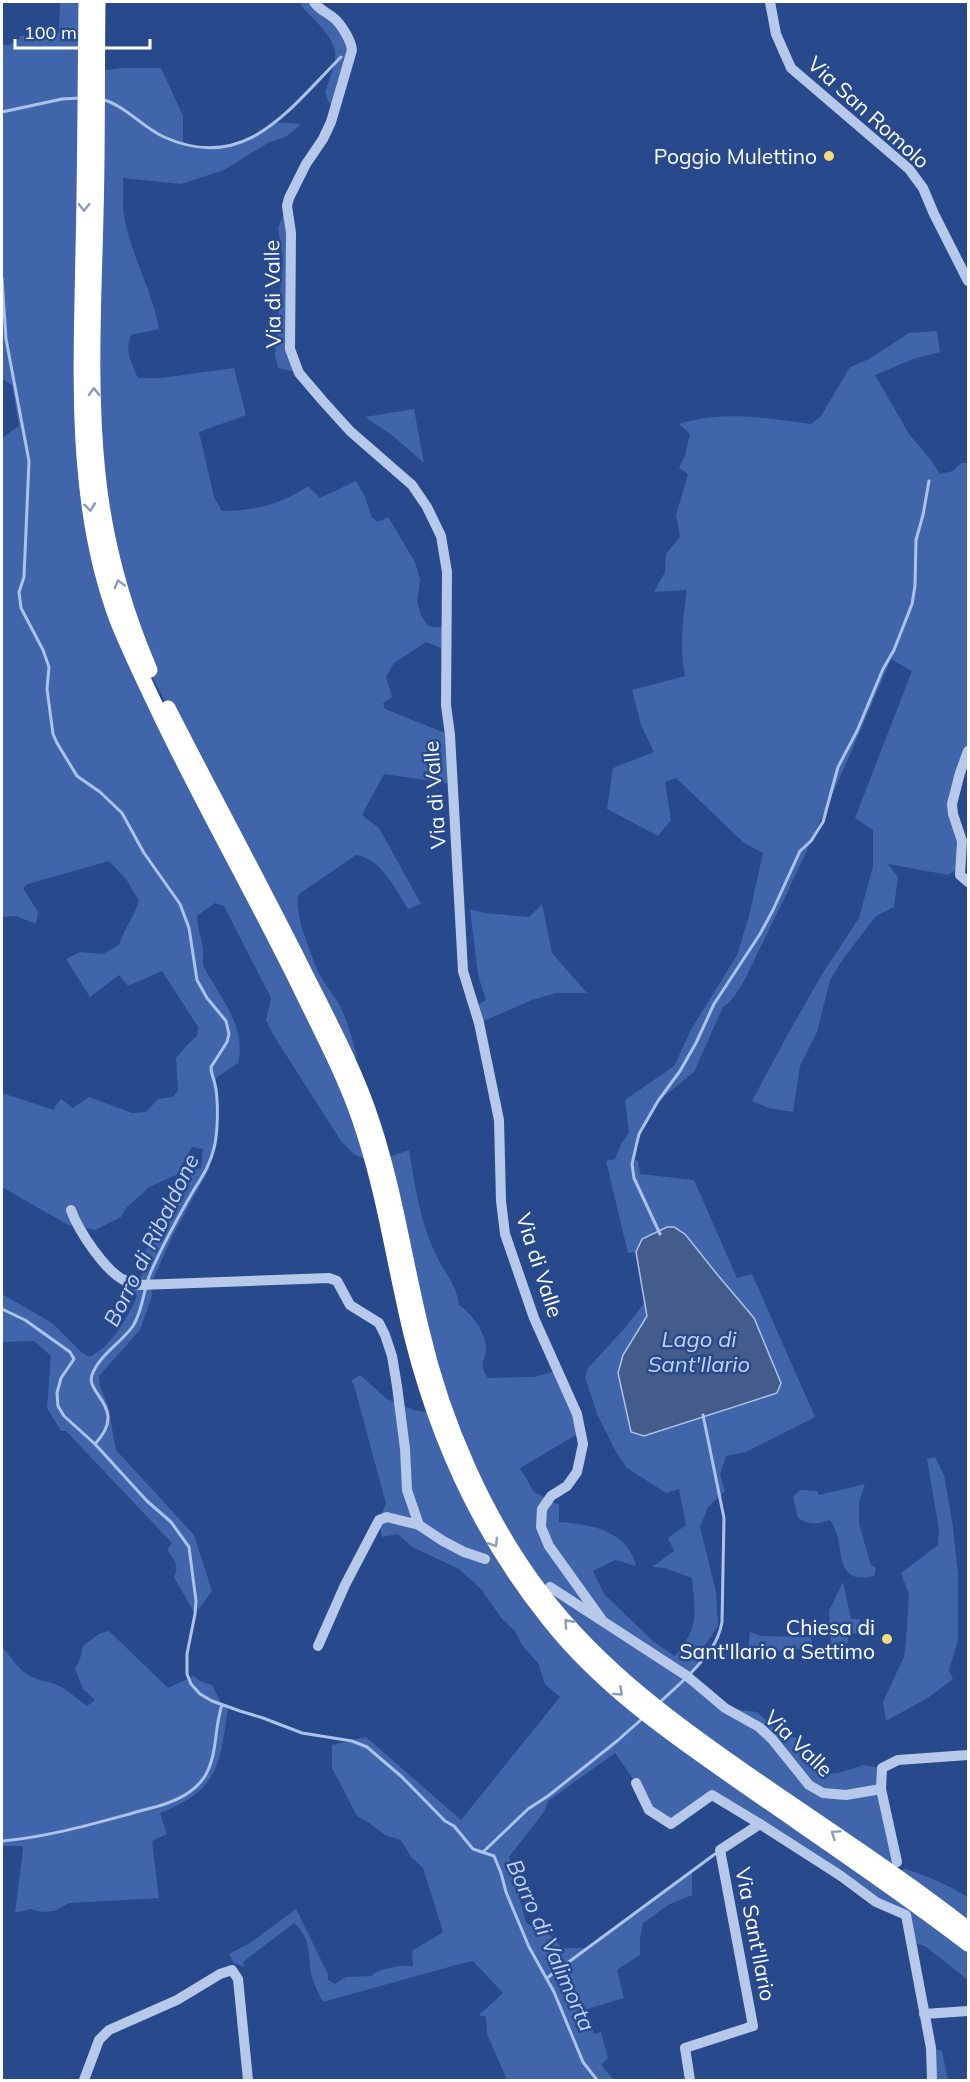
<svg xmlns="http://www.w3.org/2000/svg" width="970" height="2082" font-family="Mulish,sans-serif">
<rect width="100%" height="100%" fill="#284a8c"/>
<g fill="#4065aa">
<path d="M60 2H86L106 586 277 939 372 1162 355 1155 341 1141 274 1036 266 1020 271 998 224 906 215 903 197 916C197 929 202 937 203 949 204 955 201 961 204 967 220 998 247 1026 238 1063L216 1078 215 1141 209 1169 173 1235 151 1284 152 1296 140 1330 99 1376 100 1386 108 1406 116 1450 194 1535 212 1591 195 1614 174 1577C180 1566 174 1559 167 1550L172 1543 66 1431H61L47 1408 51 1356 34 1341 2 1342V1294L52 1323 81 1352 89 1357C110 1348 129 1316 137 1296L120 1284 124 1274 133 1276H142V1257L157 1231 170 1215 194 1170 201 1168 203 1149 192 1147 176 1175 149 1187 126 1208 121 1217 95 1230 68 1225 2 1187V1093L54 1110 55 1107 61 1099 73 1108 89 1097 132 1113 146 1112 158 1099 173 1097 178 1090 176 1058 187 1045 197 1036 198 1027 162 971 128 986 119 975 90 997 66 959 80 952 103 954 119 945C124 929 134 917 139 901L126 879 109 861 28 884 23 888 38 912 36 924 16 916 2 917V438L19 426 12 385 2 379V44C10 47 16 43 21 36L45 35 51 30 59 33Z"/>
<path d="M300 2H314L351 44 336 106 329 103 325 93C337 56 344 52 315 20 310 14 302 9 300 2Z"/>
<path d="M124 68H161L183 116V145C219 149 246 147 275 122L301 124 287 136 268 143 224 170 181 184 123 178C124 191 122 204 124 216 131 255 152 290 159 329L131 335C124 351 132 364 138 378H161L234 368 246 415 199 432 214 497 222 511C253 511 282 504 308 486L320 498 356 481 365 497 372 518 378 522 388 517 415 562 420 580 417 602 421 615 427 625 433 627H446V650L426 642 394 663 386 677 392 697 383 703 385 709 450 735 453 784 384 774 362 815 379 828 421 904 408 909C395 889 381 858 356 855L299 894C292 910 313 961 321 977 327 988 336 997 341 1008 348 1023 352 1040 357 1056L350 1066 153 678 118 581 94 393 97 71Z"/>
<path d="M287 206 290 349 299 373 278 368 275 355 283 258 278 228Z"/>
<path d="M937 331 940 352 913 359 875 375 909 434 931 460 940 474 953 471 961 463H968V751L952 804 961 867 948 875 888 864 898 877 894 907 876 916 843 959 830 980 817 1032 800 1066 793 1112 769 1108 752 1101 789 1032 821 976 859 918 873 866V830L855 818 912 671 891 659C850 756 808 852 761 946 752 963 739 998 723 1007L694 1072 658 1101 647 1119 639 1134 633 1160 638 1161 640 1174 694 1180 737 1278 752 1274 815 1417 746 1452 726 1456 720 1474 725 1491 708 1507 700 1527 716 1592 718 1626 701 1651 711 1652 687 1676 724 1708 757 1712 778 1731 796 1738 810 1762 826 1774 838 1773 864 1765 882 1768 898 1872 905 1869C928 1876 948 1885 968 1897V1929L672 1721 540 1591 453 1433 383 1159 409 1150C415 1187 420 1221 436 1255 445 1274 456 1283 459 1305 472 1314 484 1330 486 1346 488 1360 476 1361 488 1378L535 1377 558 1370 581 1432 520 1468 534 1492 559 1505V1522C591 1524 628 1531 636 1566L615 1560 593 1571 604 1594 654 1642 675 1656C700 1626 695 1614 692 1578L664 1568 652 1567 674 1551 668 1538 686 1525 679 1489 666 1493 627 1468 616 1452 597 1414 585 1377 588 1368 624 1329 645 1302 647 1316 623 1355 622 1393 628 1410 632 1432 644 1436 777 1393 781 1383 736 1297 716 1273 642 1239 636 1252 628 1253 606 1161 615 1159 621 1144 629 1133 625 1100 674 1066 692 1028 737 955 749 916 763 853 744 843 676 778 665 782 671 820 658 836 607 809 613 768 654 752 641 725 632 690 685 676C679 647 683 619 687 590L654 592 665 572 666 554 680 537 676 515 688 474 679 468 685 455 690 434 679 424C721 410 768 418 811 424L821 416 850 367 869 359 909 333Z"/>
<path d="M414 409 424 463 392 435 365 417Z"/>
<path d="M542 904 552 953 587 993H556L532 1000 479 1023 474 1007 486 1000 478 975 470 909 484 913 529 917Z"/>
<path d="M360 1375 387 1399 413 1410 434 1413 553 1626 968 1944V1980L925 1946 910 1942 906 1915 712 1795 671 1824 649 1810 636 1783 615 1753 548 1801 544 1812 509 1857 526 1923C540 1931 553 1932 561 1948H587L692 1871V1895L670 1904 643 1923 640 1939V1955L617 1970 624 1998 587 2009 594 2034 601 2032 608 2058 601 2065 614 2080H507L487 2034 486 2017 479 2015 503 1993 473 1961 456 1965 323 2002C318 1992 310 1977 310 1966 309 1950 308 1935 294 1923L243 1962 244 1967 234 1963 229 1954 250 1943 296 1909 328 1974V1980L335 1984 346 1977 371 1976 378 1971 398 1966H413L412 1951 443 1932 423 1868 411 1857 401 1840 385 1835 368 1822 357 1816 332 1768V1745L366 1737 461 1820 560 1697 545 1684 538 1663 522 1645 515 1631 502 1619 481 1589 459 1569 412 1547 398 1534 382 1537 379 1520 386 1504 354 1385 351 1381Z"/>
<path d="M935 1457 944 1475 953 1527 958 1576V1640L949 1670 953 1679 929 1697 886 1721 883 1702 904 1657 906 1641 909 1595 901 1573 938 1545 939 1530 927 1459Z"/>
<path d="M865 1484 859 1502V1524L871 1565 876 1568 874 1576C840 1584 843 1560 838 1538 837 1532 833 1525 830 1520 818 1524 809 1525 798 1518L793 1497 800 1490 817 1491 819 1495Z"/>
<path d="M843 1582 851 1619H860L859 1629 861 1633 848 1634V1643L831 1645 829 1611Z"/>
<path d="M109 1631 168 1688 194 1676 200 1681 212 1685 222 1705 228 1707C220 1765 219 1790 160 1813L167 1834 152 1841 159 1898 69 1903 54 1911 42 1912 30 1909 15 1913 23 1849 22 1846H2V1648C12 1656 14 1666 28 1675 37 1680 46 1681 55 1684 67 1689 77 1699 87 1706L95 1700 83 1689 75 1669 80 1659 83 1646 99 1634Z"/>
<path d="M750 1632 761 1636 811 1637 812 1647 782 1651H748Z"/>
<path d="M931 2048 942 2051 948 2080H932Z"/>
</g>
<path fill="#445c8c" stroke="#abc3ea" stroke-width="1.5" d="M667 1227H674L685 1234 716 1273 754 1318 781 1383 777 1393 644 1436 631 1432 618 1373 623 1355 647 1316 636 1252 642 1239Z"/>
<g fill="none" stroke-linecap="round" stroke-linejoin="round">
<g stroke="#abc3ea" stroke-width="3">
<path d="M101 99C125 105 142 127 164 137 246 174 289 109 341 57"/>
<path d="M2 112 62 99 80 98"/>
<path d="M2 278 6 339 29 461 24 577 19 592 21 608 43 650 49 667 47 689 53 734 57 743 77 776 100 792 122 813 144 853 180 904 189 928 197 980 207 998 226 1021 229 1034 227 1042 211 1067C211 1075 215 1081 216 1089 218 1104 218 1134 214 1148 210 1166 201 1178 192 1193 177 1219 162 1246 150 1274 143 1291 143 1310 133 1326 121 1343 99 1355 92 1375 85 1394 129 1408 95 1444"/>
<path d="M660 1234 634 1178 632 1164 639 1134 658 1101 680 1071 696 1043 714 1004 760 934 773 910 800 851 811 841 823 822 838 767 857 731 883 669 894 650 912 604 915 586 916 540 923 515 929 481"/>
<path d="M2 1309 25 1320 70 1352 74 1359 61 1378 57 1393 58 1406 64 1416 95 1444 147 1501 171 1522 189 1547 196 1601 195 1614 187 1654V1674L191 1684 200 1694 212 1701 240 1711 263 1718 302 1733 352 1741 367 1747 402 1777 445 1821 454 1826 473 1849 494 1856 501 1873 506 1892 529 1947 554 1992 583 2062 597 2080"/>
<path d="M689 1675C705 1658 718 1645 722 1622L724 1518 703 1415"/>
<path d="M659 1703 685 1679"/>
<path d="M2 1841C47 1837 89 1825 133 1813 150 1808 169 1805 185 1795 193 1790 200 1784 205 1776 218 1754 214 1728 222 1705"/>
<path d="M483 1852 528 1809 548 1796 617 1741 643 1718"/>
<path d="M547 1978 715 1854"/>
</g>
<path stroke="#48659d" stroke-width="10" stroke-dasharray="10 5" stroke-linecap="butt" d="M485 1559 514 1572"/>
<g stroke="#b7c9ea" stroke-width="10">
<path d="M314 2C319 10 329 13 336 20 343 27 351 41 352 50L331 122 323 139 306 164 289 198 287 206 291 233 290 349 299 373 322 400 350 431 412 485 427 507 441 536 447 572 446 705 450 735 463 971 479 1023 499 1120 501 1201 505 1234 534 1318 577 1414 583 1444 577 1472 567 1486 551 1496 542 1509 541 1527 549 1546 602 1620"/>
<path d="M770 2 776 34 791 68 909 169 923 188 934 214 968 281"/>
<path d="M968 751 960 773 952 804 953 814 962 841 960 875 968 882"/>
<path d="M71 1210C78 1230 106 1273 126 1281 130 1283 136 1284 140 1285L329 1278 337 1281 350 1305 379 1323 385 1335 392 1356 397 1386 405 1449 407 1490 419 1525 443 1541 464 1552 485 1559"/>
<path d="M550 1587 687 1676 725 1708 759 1727 772 1739 809 1785 823 1793 846 1795 881 1789"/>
<path d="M318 1646 345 1585 379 1520 387 1517 419 1525"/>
<path d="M636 1783 649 1810 671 1824 712 1795 760 1824"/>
<path d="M897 1862 881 1789 882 1768 898 1760 968 1755"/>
<path d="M924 2014 968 2011"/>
<path d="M84 2080 99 2040 109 2030 177 2000 220 1974 232 1970 238 1979 248 2080"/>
<path d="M690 2080 685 2048 753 2026 720 1850 760 1824 841 1876 876 1902 906 1915 931 2048 932 2080"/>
</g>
<g stroke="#fff" stroke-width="15">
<path d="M86 2C85 84 85 167 83 250 81 373 73 503 117 620 131 655 148 689 164 723 208 814 259 903 303 994 323 1035 344 1075 359 1118 384 1189 394 1265 412 1338 438 1441 482 1537 549 1620 600 1685 670 1734 738 1781 815 1835 894 1887 968 1944"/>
<path d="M98 2C97 73 98 144 96 215 94 301 89 388 98 474 105 542 123 607 150 670"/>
<path d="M168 708C213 796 260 883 304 971 329 1021 356 1071 373 1124 395 1191 405 1262 422 1331 443 1421 484 1517 541 1592 601 1671 682 1729 764 1785 832 1832 903 1878 968 1929"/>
</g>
</g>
<defs><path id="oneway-chevron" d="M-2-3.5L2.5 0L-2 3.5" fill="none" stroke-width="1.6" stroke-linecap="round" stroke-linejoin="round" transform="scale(1.5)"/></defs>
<g stroke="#899bc0">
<use href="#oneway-chevron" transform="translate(84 207) rotate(91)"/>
<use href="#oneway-chevron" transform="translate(94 392) rotate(-91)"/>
<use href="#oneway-chevron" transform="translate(90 507) rotate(83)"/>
<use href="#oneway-chevron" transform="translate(119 584) rotate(-105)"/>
<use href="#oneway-chevron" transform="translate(494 1543) rotate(59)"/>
<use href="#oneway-chevron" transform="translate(568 1623) rotate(-132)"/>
<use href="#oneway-chevron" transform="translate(619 1692) rotate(42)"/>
<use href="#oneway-chevron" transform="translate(835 1834) rotate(-145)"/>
</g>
<g fill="#f2db7d" stroke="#284a8c" stroke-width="2">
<circle cx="829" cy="156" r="6"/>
<circle cx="887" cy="1639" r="6"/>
</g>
<g text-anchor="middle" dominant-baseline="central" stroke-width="5" stroke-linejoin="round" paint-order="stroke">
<g font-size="21" fill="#fff" stroke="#284a8c">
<text transform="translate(869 112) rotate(42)">Via San Romolo</text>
<text transform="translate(272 294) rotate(-91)">Via di Valle</text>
<text transform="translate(434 795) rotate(-94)">Via di Valle</text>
<text transform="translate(540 1265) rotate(72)">Via di Valle</text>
<text transform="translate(799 1743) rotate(44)">Via Valle</text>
<text transform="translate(756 1934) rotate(79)">Via Sant'Ilario</text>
</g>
<g font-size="21" fill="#fff" stroke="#284a8c" text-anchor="end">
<text x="817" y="156">Poggio Mulettino</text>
<text x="875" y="1627">Chiesa di<tspan x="875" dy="24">Sant'Ilario a Settimo</tspan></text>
</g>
<g font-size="22" font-style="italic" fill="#c3d3f1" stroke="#284a8c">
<text transform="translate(151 1240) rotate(-64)">Borro di Ribaldone</text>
<text x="699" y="1339">Lago di<tspan x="699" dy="25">Sant'Ilario</tspan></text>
<text transform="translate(551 1945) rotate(66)">Borro di Valimorta</text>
</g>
</g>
<rect width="970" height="2082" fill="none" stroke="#ffffff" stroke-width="6"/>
<path d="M15 39v9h135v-9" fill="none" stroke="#ffffff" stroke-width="3"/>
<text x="24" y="39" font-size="18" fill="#ffffff" stroke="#284a8c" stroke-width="4.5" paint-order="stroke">100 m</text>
</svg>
